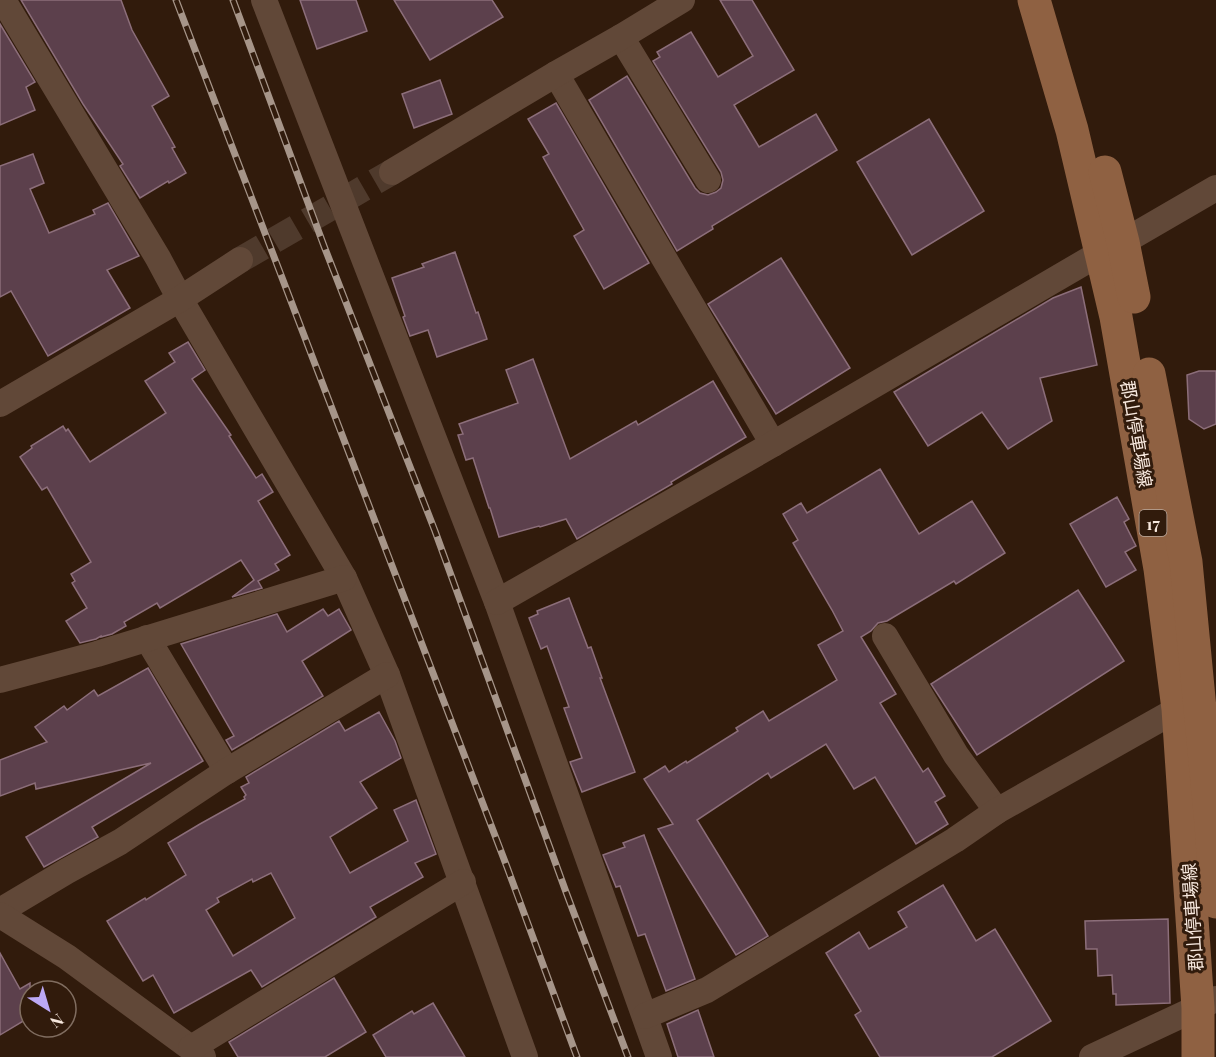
<svg xmlns="http://www.w3.org/2000/svg" width="1216" height="1057" font-family="'Playfair Display','Noto Sans JP',serif">
<rect width="100%" height="100%" fill="#311b0c"/>
<g fill="#5c404c" stroke="#8c6e7a" stroke-width="1.5" fill-rule="evenodd">
<path d="M21 0H121L132 30 169 96 152 106 175 147 172 148 186 173 169 183 168 181 140 198 120 166 123 164 83 104Z"/>
<path d="M300 0H356L367 31 317 49Z"/>
<path d="M394 0H492L503 17 430 60Z"/>
<path d="M720 0H752L794 70 734 105 759 147 816 114 837 150 712 226 713 229 677 251 589 100 627 76 695 188 700 193 708 195 716 192 721 188 723 180 721 172 653 61 660 57 657 52 691 32 718 77 753 56Z"/>
<path d="M0 24 35 82 26 87 35 110 0 125Z"/>
<path d="M440 80 452 114 414 128 402 94Z"/>
<path d="M556 103 649 263 604 289 574 236 584 230 543 157 549 154 528 119Z"/>
<path d="M929 119 984 211 912 255 857 162Z"/>
<path d="M33 154 44 183 30 189 49 233 95 214 93 210 108 203 139 256 107 270 130 308 48 356 11 291 0 297V166Z"/>
<path d="M455 252 476 313 478 312 487 339 437 357 428 330 410 336 403 317 405 316 392 278 424 267 422 264Z"/>
<path d="M781 258 850 368 776 414 708 304Z"/>
<path d="M1081 287 1097 365 1040 378 1052 421 1008 449 982 412 928 446 894 392 1053 298Z"/>
<path d="M188 342 205 370 192 379 231 435 229 436 256 478 262 474 273 492 258 501 290 555 275 564 279 570 258 581 262 588 232 597 254 580 241 560 160 608 157 603 124 622 126 626 112 634 101 637V636L96 639 80 643 66 621 87 608 72 583 75 581 71 574 91 562 47 487 42 490 20 457 32 448 31 446 63 426 66 431 68 429 90 462 166 413 145 381 175 362 169 353Z"/>
<path d="M533 359 570 459 636 421 638 425 713 381 746 437 671 482 672 484 577 539 566 519 540 527 539 526 499 537 490 508H489L473 458 466 460 458 435 463 434 459 424 518 403 506 370Z"/>
<path d="M1199 371H1216V424L1204 429 1189 419 1187 375Z"/>
<path d="M880 469 919 534 972 501 1005 553 956 584 954 581 887 621 878 623 871 631 861 637 896 694 880 703 923 772 928 768 945 796 935 802 948 824 916 844 875 777 854 789 826 744 771 778 768 773 697 820 768 936 736 955 658 829 673 824 644 779 665 766 669 772 686 761 687 763 738 731 736 728 763 711 769 721 837 680 818 645 843 631 832 610 793 543 798 540 783 514 801 503 807 513Z"/>
<path d="M1117 497 1129 519 1124 522 1136 546 1125 552 1136 570 1106 587 1070 524Z"/>
<path d="M1078 590 1124 661 977 755 931 684Z"/>
<path d="M569 598 588 648 591 647 602 678H600L635 772 582 792 570 762 582 758 564 708 569 707 547 646 541 649 529 618 538 614 537 611Z"/>
<path d="M323 609 328 616 339 609 351 630 302 661 323 696 232 750 226 740 234 736 181 644 277 614 287 632Z"/>
<path d="M148 668 203 761 92 827 98 837 44 867 26 837 151 763 36 789 35 783 0 796V760L47 742 35 727 64 706 67 710 94 690 98 696Z"/>
<path d="M379 712 395 741 401 758 360 782 377 808 330 837 350 873 408 841 394 810 416 800 436 854 415 863 423 877 370 907 376 917 262 987 251 970 174 1013 153 975 143 981 107 921 145 898 146 900 186 875 168 843 200 824 245 799 244 797 246 795 241 787 249 783 246 777 339 721 345 731ZM271 873 295 918 233 956 206 910 219 902 217 898 252 879 253 882Z"/>
<path d="M644 835 695 979 666 991 645 934 638 936 620 886 616 887 603 855 625 847 623 843Z"/>
<path d="M943 885 976 941 995 929 1051 1021 992 1057H880L855 1015 861 1011 826 953 859 932 869 949 907 927 898 912Z"/>
<path d="M1168 919 1170 1003 1116 1005V994H1113L1112 975 1098 976 1097 949H1086L1085 921Z"/>
<path d="M0 953 20 989 30 983V1017L0 1035Z"/>
<path d="M334 978 366 1032 325 1057H238L229 1042Z"/>
<path d="M433 1003 465 1057H386L373 1035 412 1011 414 1014Z"/>
<path d="M698 1010 714 1057H678L667 1024Z"/>
</g>
<g fill="none" stroke-linecap="round" stroke-linejoin="round">
<path stroke="#4f3a2c" stroke-width="26" stroke-dasharray="26 13" stroke-linecap="butt" d="M240 260 392 172"/>
<g stroke="#614838" stroke-width="26">
<path d="M3 0 158 258 180 299 344 578 387 675 525 1057"/>
<path d="M264 0 497 602 659 1057"/>
<path d="M621 37 708 180"/>
<path d="M556 74 773 444"/>
<path d="M392 172 556 74 621 37 682 0"/>
<path d="M1123 242 1216 188"/>
<path d="M0 404 180 299 240 260"/>
<path d="M497 602 773 444 1102 252"/>
<path d="M885 636 956 755 997 811"/>
<path d="M147 638 227 771"/>
<path d="M0 680 97 654 344 578"/>
<path d="M0 911 67 871 120 842 227 771 387 675"/>
<path d="M0 915 67 957 203 1057"/>
<path d="M645 1016 707 990 955 840 997 811 1178 709"/>
<path d="M191 1048 463 882"/>
<path d="M1092 1057 1216 999"/>
</g>
<g stroke="#8f6142" stroke-width="33">
<path d="M1034 0 1072 130 1116 317 1160 569 1178 709 1198 1008V1057"/>
<path d="M1105 172 1123 242 1134 297"/>
<path d="M1149 374 1186 562 1211 824 1216 902"/>
</g>
<g stroke="#a69589" stroke-width="7">
<g id="rail">
<path d="M176 0 507 867 577 1057"/>
<path d="M233 0 324 246 435 531 566 892 628 1057"/>
</g>
</g>
<use href="#rail" stroke="#311b0c" stroke-width="4.5" stroke-dasharray="14" stroke-linecap="butt"/>
</g>
<g text-anchor="middle" dominant-baseline="central" stroke-width="6" stroke-linejoin="round" paint-order="stroke">
<rect fill="#311b0c" stroke="#bcaa9f" stroke-width="1.5" x="1139.5" y="510" width="27" height="26" rx="4.5"/>
<g font-size="16" font-weight="bold" fill="#f7e8de">
<text x="1153" y="523">17</text>
</g>
<g font-size="18" fill="#f7e8de" stroke="#311b0c">
<text transform="translate(1137 434) rotate(80)">郡山停車場線</text>
<text transform="translate(1192 917) rotate(-94)">郡山停車場線</text>
</g>
</g>
<g transform="translate(48 1009) rotate(143)"><circle r="28" fill="#311b0c" stroke="#806d60" stroke-width="1.5"/>
<path d="M0-4.5L10 22L0 15L-10 22Z" fill="#bca9f5"/>
<text y="-9" font-size="16" font-weight="bold" text-anchor="middle" fill="#f7e8de">N</text>
</g>
</svg>
